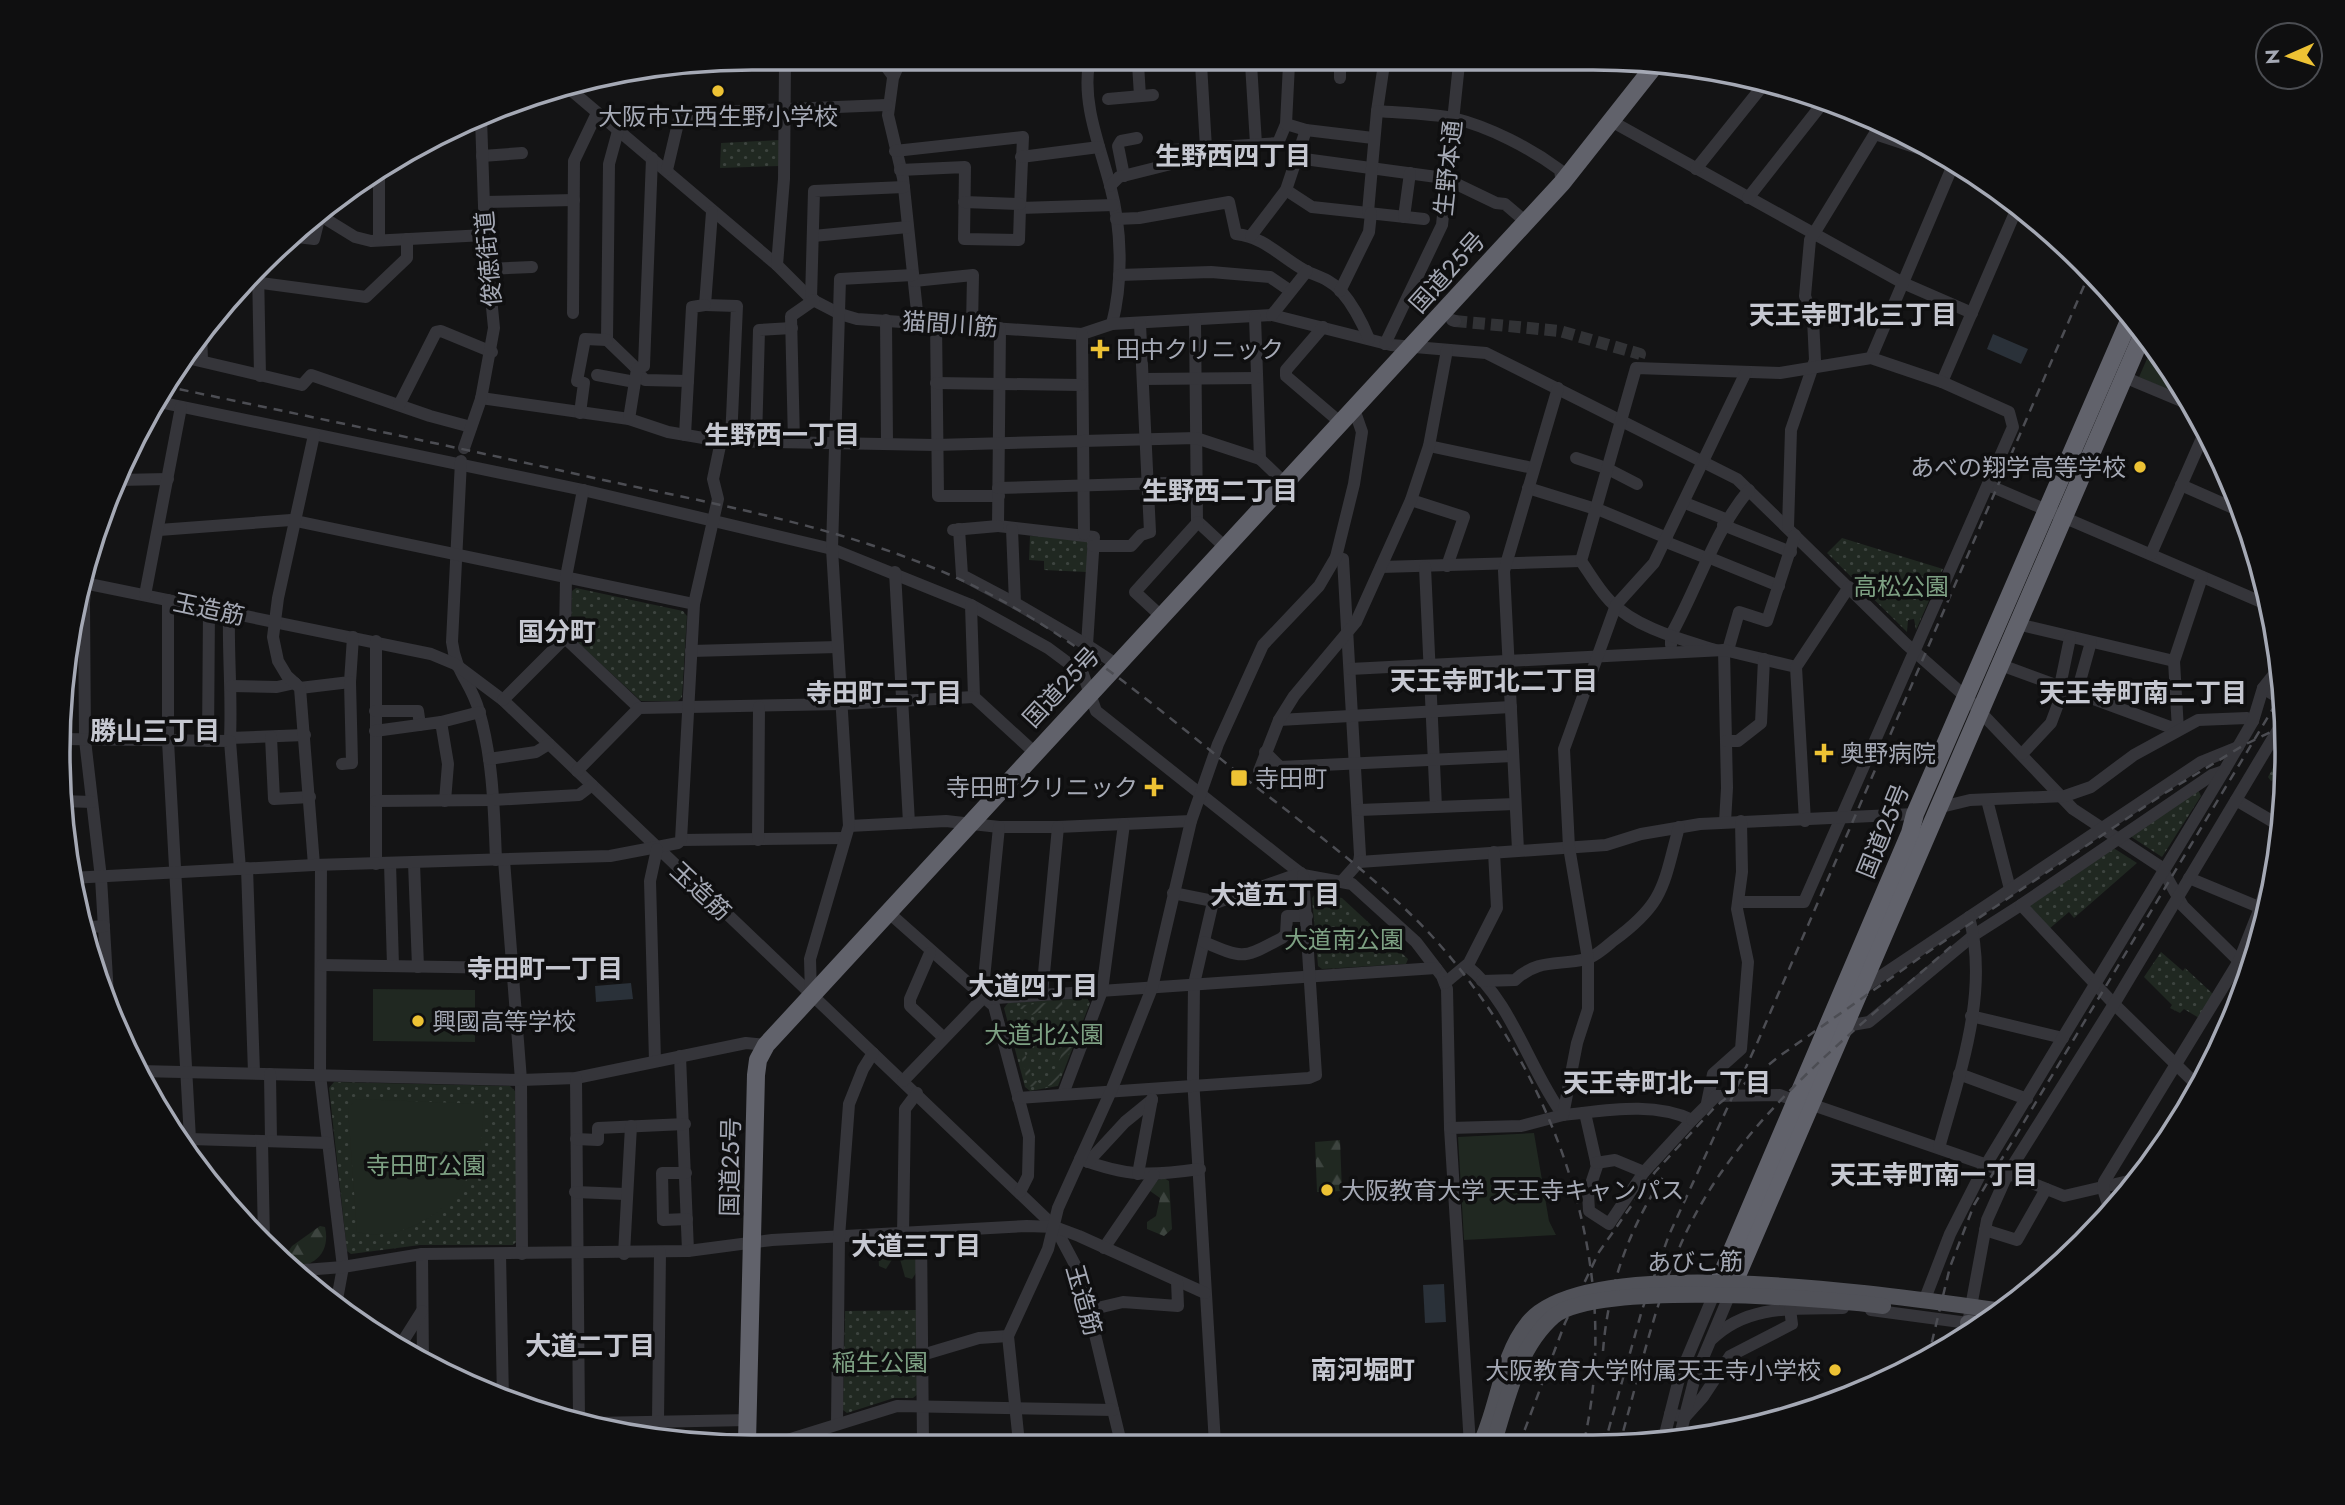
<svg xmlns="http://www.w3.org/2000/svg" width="2345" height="1505" font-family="Jost,'Noto Sans JP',sans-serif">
<defs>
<pattern id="grass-dots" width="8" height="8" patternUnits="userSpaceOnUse" patternTransform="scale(1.75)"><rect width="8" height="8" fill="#202821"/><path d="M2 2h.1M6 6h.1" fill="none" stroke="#3d443f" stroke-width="1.8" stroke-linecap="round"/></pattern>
<pattern id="forest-firs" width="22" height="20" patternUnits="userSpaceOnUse" patternTransform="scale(1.75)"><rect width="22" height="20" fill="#202821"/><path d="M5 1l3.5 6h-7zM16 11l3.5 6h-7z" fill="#3d443f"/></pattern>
<pattern id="garden-furrows" width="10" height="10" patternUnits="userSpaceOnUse" patternTransform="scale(1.75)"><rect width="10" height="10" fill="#202821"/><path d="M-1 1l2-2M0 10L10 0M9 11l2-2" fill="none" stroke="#3d443f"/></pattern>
</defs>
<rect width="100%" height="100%" fill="#141415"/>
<g fill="url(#grass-dots)">
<path d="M780 140V166L720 168 721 143Z"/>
<path d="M1030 536 1088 538 1087 572 1044 570V561L1029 560Z"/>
<path d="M1842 538 1943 569 1916 630 1914 619 1908 620 1907 632 1827 553Z"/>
<path d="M576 588 683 611 687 616 682 697 678 701H641L571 636 572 591Z"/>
<path d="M2284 747V776L2271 781 2268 777Z"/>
<path d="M2198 790 2201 796 2162 857 2130 836Z"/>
<path d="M2112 847 2137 863 2074 918 2069 912 2049 929 2030 907V902Z"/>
<path d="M1316 893 1342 898 1408 959 1406 964 1322 969 1318 966 1312 898Z"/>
<path d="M2161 952 2183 971 2185 968 2213 994 2199 1018 2184 1009 2180 1013 2170 1008 2172 1005 2144 977Z"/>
<path d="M1087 998 1090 1003 1058 1086 1030 1091 1025 1087 1004 1008 1008 1003Z"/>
<path d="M334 1082 510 1086 515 1091 517 1241 513 1245H420L351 1254 347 1251 329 1088Z"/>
<path d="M916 1310 918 1394 913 1398H894L847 1413 843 1410 845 1311Z"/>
</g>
<g fill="url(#forest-firs)">
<path d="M1340 1140 1342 1191 1317 1192 1315 1142Z"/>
<path d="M1164 1178 1169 1181 1172 1229 1164 1236 1147 1229V1222L1156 1216 1160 1198 1150 1191 1153 1182Z"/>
<path d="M320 1226 325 1227C331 1254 313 1269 286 1266L282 1260 292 1246Z"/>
<path d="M883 1245 891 1248 893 1258 886 1269 879 1266 878 1247Z"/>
<path d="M907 1246 913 1247 918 1270 912 1279 905 1277 900 1259 901 1248Z"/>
</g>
<g fill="url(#garden-furrows)">
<path d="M1062 1001 1063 1012 1050 1006 1032 1015 1016 1006Z"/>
<path d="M1013 1018 1024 1023 1023 1047 1033 1079 1041 1084V1088L1028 1086Z"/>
<path d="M1080 1028 1056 1084 1044 1087 1054 1074 1071 1029Z"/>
</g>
<g fill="#202821">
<path d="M2153 345 2185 397 2139 377Z"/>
<path d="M373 989 475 990V1042L373 1041Z"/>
<path d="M356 1099 483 1104C486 1159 462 1205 411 1227 394 1234 375 1237 357 1232L348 1109Z"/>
<path d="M1534 1133 1549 1221 1556 1235 1464 1240 1458 1137Z"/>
</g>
<g fill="#2a3139">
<path d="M1993 334 2028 349 2021 364 1987 349Z"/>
<path d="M631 983 633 999 596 1002 595 986Z"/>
<path d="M1444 1284 1446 1322 1425 1323 1423 1285Z"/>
</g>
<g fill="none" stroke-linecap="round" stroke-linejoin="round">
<path stroke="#313235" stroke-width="12" stroke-dasharray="12 6" stroke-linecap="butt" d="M1455 321 1560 331 1640 354 1637 363"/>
<g stroke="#35353a" stroke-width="12">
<path d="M884 64 893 76"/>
<path d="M899 64 893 78 888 115 903 178 918 321"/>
<path d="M1089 64C1082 104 1100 146 1110 185 1122 229 1123 281 1112 324"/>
<path d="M1138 64 1140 96"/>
<path d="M1201 64 1206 148"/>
<path d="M1251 64 1256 144"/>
<path d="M1340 78V71"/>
<path d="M566 86 777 265 811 299 840 314 857 319 1082 334 1112 324 1272 315 1391 345 1486 353 1737 479 1906 644 1967 698 2073 809 2161 867 2183 906 2251 973"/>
<path d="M1108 99 1153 95"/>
<path d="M1377 111 1384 64"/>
<path d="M1611 121 1903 283 1972 313"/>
<path d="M1306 130 1373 138"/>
<path d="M618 131 609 164 607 340 637 369"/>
<path d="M1875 134 1936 154"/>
<path d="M895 151 1023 137 1020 208 1114 205"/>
<path d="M482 156 522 153"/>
<path d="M1021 157 1099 147"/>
<path d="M1297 158 1444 178 1496 203 1505 204 1526 222"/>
<path d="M1696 169 1765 83"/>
<path d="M667 170 679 119 716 112 887 105"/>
<path d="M900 170 965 167 964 239 1019 240 1020 208"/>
<path d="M1124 176 1118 146 1121 141 1137 138"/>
<path d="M1110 186 1119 177 1171 164V150L1278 143 1286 124"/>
<path d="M1286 190 1312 207 1424 219"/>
<path d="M1748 198 1826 99"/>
<path d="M484 202 574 200"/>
<path d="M964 202 1020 204"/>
<path d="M712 212 705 305 737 306 731 440"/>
<path d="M1368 212 1377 111C1402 113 1429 113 1453 118 1490 127 1530 148 1560 170L1562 183"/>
<path d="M316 213 355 237 371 241 485 235"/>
<path d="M322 217 329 204"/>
<path d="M1404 217 1410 173"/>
<path d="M1116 219 1139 218 1229 202 1236 234C1266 237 1282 259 1308 272 1320 277 1331 280 1341 291 1353 305 1362 322 1369 339"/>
<path d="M289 236 314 239 320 215"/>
<path d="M813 236 908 227"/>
<path d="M1251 236 1286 190 1306 130 1286 124 1289 64"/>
<path d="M379 240V169L382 167"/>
<path d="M777 265 784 179 785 64"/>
<path d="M258 269 260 376"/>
<path d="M488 269 532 267"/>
<path d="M1119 275 1211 272 1270 277 1289 290"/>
<path d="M247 281 366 297 407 258V239"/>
<path d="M914 281 973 275 972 326"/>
<path d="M1340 291 1369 232 1371 213"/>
<path d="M811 299 814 191 904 187"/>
<path d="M573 313 574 161 597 113"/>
<path d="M1272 315 1307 271"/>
<path d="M1255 317 1260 459"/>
<path d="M886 320 887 443"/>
<path d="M1452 320 1455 321"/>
<path d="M1195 321 1197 521 1225 547"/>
<path d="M936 322 938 496H999"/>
<path d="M1323 327 1286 370V376L1341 423"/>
<path d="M1000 328 998 526 1094 537 1087 645 1116 664"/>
<path d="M201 330 202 361"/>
<path d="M1082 334 1084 534"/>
<path d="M1385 344 1442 225 1459 64"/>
<path d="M183 357 302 385 311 375 430 416 471 427"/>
<path d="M1871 358 1953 165"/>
<path d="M637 372 645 380 688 381"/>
<path d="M597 375 635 382"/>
<path d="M2124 377 2191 405"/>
<path d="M1143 379 1257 378"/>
<path d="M1942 382 2017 208"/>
<path d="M936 383 1081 385"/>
<path d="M481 398 629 419 668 432 721 441 935 445 1196 438 1260 459 1285 483"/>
<path d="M154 401 583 490 832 549 971 605 1048 648 1083 674 1096 711 1286 862 1303 875 1352 884 1416 942 1442 976 1447 989 1450 1128 1470 1445"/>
<path d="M399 405 436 332 441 331 492 352"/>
<path d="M580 413 584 383 577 381 585 339 607 340"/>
<path d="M629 419 637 369 644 366 652 158"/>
<path d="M685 435 692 307 705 305"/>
<path d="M756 441 759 330 792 328"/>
<path d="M794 442 791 316 814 300"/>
<path d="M1429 446 1533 468"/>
<path d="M464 448 481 399 494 328 485 235 481 118"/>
<path d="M1576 458 1606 468 1637 484"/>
<path d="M461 461 452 642C456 674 471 682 479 711 493 759 494 810 496 860"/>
<path d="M117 480 168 479"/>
<path d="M1988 485 2266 604 2270 610"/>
<path d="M2181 485 2240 511"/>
<path d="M998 488 1197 482"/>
<path d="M1528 488 1602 511 1667 538"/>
<path d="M1411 500 1464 517 1447 566"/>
<path d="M1685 503 1728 520"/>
<path d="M1723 525 1791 552"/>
<path d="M1788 527 1791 430 1815 360 1813 319 1805 296 1810 240 1882 122"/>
<path d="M959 529 962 575 1015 603"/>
<path d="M1012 529 1015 603 1087 645"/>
<path d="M159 530 291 520 694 604"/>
<path d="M953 530 998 526"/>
<path d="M1666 542 1709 559"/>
<path d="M1093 546H1131L1141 535 1150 532 1140 324"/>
<path d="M2151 554 2206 429"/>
<path d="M1336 557 1343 559 1360 855 1359 862 1343 880"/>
<path d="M1710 558 1779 586"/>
<path d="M87 565 84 603 85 740 101 878 109 1012"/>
<path d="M1381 567 1581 561"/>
<path d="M1425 567 1436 807"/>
<path d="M895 572 909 823"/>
<path d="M84 583 431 654 455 664 503 700 1055 1227 1081 1276 1121 1443"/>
<path d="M145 595 181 407"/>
<path d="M168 600V741L191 1157"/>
<path d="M971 605 974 697"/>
<path d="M229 613C228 656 232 696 230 738L305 735"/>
<path d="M1161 616 1135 592 1198 522"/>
<path d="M2017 624 2174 661"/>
<path d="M565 638 639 708"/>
<path d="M376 641V864"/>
<path d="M1671 645V635C1698 587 1714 531 1749 490"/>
<path d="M1715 650C1680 639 1636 628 1610 601 1599 590 1590 574 1581 561L1636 368 1780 373 1871 358 1942 382 2009 412 2013 427 1804 902H1740"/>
<path d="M1724 650 1727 788 1725 822"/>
<path d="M1728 650 1739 612 1767 621 1795 535"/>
<path d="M691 651 838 647"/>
<path d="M2001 665 2178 730 2174 661 2202 577"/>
<path d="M1350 669 1724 650 1796 667"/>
<path d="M231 686 277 687 295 683"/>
<path d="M2060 686 2070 638"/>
<path d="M300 688 350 682 353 637"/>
<path d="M2263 688 2285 702"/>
<path d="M2077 692 2091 642"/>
<path d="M503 700 565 638 566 577 583 490"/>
<path d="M375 711H418L420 725"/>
<path d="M1279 720 1511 707"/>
<path d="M441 722 480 712"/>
<path d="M375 731 441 722 448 764 445 801"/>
<path d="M271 737 274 799 310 797"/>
<path d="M60 739 230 741 240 869"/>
<path d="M208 741 209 608"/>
<path d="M1726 741H1738L1761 723 1764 659"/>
<path d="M1265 752 1280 767 1513 756"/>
<path d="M2022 754 2051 723 2064 688"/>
<path d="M489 759 536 752 549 744"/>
<path d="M342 764 352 763 350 682"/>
<path d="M577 771 639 708 842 704 974 697 1034 752"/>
<path d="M1259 771 1279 720 1294 696 1356 622 1411 500 1429 446 1447 350"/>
<path d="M1987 800 2010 889"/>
<path d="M2236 800 2282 827"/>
<path d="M62 801 92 802"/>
<path d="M376 801 493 800 579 795 592 785"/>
<path d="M1937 808 1970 800 2065 796 2091 787 2134 755 2198 720 2247 718 2253 721"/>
<path d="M1359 810 1515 804"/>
<path d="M1805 821 1796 667 1849 587"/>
<path d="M849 826 946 821 999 827H1058L1191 821"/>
<path d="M681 840 845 838"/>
<path d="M758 840 759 707"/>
<path d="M1518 850 1504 571 1558 388"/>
<path d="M504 860 521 1080 522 1254"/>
<path d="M1359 862 1606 845 1641 834 1700 824 1915 814"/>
<path d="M390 863 393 966"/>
<path d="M414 863 418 967"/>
<path d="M314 865 300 688 287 676 278 661 273 637 278 598 314 435"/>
<path d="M321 865 320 1075 343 1267 336 1305"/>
<path d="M247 868 254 1073"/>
<path d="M71 878 314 865 610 856 678 843 681 840 694 604 718 499 713 479 721 441"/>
<path d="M2189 878 2266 910"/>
<path d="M1173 893 1218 902 1301 873"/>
<path d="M1213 902 1194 984 1193 1078 1215 1444"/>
<path d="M888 912 994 1006 1029 1137 1028 1176 1020 1192"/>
<path d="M80 928 104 926"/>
<path d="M1204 942C1246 960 1243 958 1282 938L1286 934 1287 916H1307"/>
<path d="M930 953 910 999V1006L944 1038"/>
<path d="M322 965 513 968"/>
<path d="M1467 966C1511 1000 1530 1071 1563 1115 1604 1111 1653 1101 1692 1120L1644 1172 1609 1224 1589 1211 1588 1193 1597 1166 1585 1113"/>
<path d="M1482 981 1515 980C1539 958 1558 966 1586 959 1595 957 1606 947 1613 941 1665 903 1663 886 1679 827"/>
<path d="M1445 983 1469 963 1497 908 1494 852"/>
<path d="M1863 988 2201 762 2238 747"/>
<path d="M1042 994 1058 827"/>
<path d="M811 995 810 959 849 826 832 549 840 279 913 275"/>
<path d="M982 999 999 827"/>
<path d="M1971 1016 2063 1038"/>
<path d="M1846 1026 1869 1022 1974 935 2021 905"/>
<path d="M680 1056 688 1251"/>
<path d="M655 1061 650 881 657 849"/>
<path d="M139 1071 521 1080 576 1078 746 1043 766 1045"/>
<path d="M270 1074 271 1141"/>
<path d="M1959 1074 2027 1099"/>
<path d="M576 1078 579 1419"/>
<path d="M903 1081 982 999 1436 968"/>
<path d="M2200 1088 2114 1004 2021 905 2212 775 2224 771"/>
<path d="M1063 1094 1102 991 1124 824"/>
<path d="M1018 1098 1309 1078 1316 1075 1303 875"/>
<path d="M1707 1103 1713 1074 1741 1049 1748 962 1737 909 1742 872 1741 821"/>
<path d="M1813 1105 1987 1165 2064 1196 2137 1179"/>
<path d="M1692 1120 1716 1096 1780 1095 1796 1101"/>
<path d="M1450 1128 1521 1126 1563 1115 1577 1043 1588 1009V959L1569 847 1564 749 1616 605 1654 563 1746 372"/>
<path d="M190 1139 328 1143"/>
<path d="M576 1139 598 1140V1128L685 1124"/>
<path d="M262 1141 264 1240"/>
<path d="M1939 1148C1959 1075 1990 992 1969 917"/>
<path d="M1080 1159C1128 1177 1150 1176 1200 1169"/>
<path d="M1088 1162 1125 1122 1152 1100"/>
<path d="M1596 1163 1615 1160 1644 1172"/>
<path d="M686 1173H662L663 1220 687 1219"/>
<path d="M1138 1174 1152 1099"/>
<path d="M575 1192 625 1194"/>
<path d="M2111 1214 2103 1189 2104 1182 2239 961 2260 908 2270 873 2276 867"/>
<path d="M1985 1230 2017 1240 2046 1189"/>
<path d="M921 1233 923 1443"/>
<path d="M903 1235 905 1109 917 1093"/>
<path d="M1104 1248 1154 1175"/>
<path d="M422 1254 423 1363"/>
<path d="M500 1254 503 1399"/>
<path d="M624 1254 631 1126"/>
<path d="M291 1271 343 1267 422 1254 688 1251 772 1240 1027 1226 1055 1227 1079 1236 1205 1293"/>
<path d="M1926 1296 1950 1234 1981 1173 2224 771 2253 721 2263 688 2279 668"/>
<path d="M1089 1310 1123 1302 1178 1306 1177 1281"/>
<path d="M1871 1310 1968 1323"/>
<path d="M1966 1334 1987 1220 2008 1173 2114 1004 2285 718"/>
<path d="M1712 1339C1748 1304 1795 1309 1843 1308"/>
<path d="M398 1349 422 1311"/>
<path d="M922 1355 979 1338 1008 1336"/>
<path d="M1670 1414 1685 1417 1703 1397 1730 1356 1792 1324 1790 1309"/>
<path d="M658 1421 660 1252"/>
<path d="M593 1423 749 1420"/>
<path d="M837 1424 839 1237 849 1104 863 1069 873 1053"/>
<path d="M1679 1439 1695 1377 1732 1289"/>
<path d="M781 1442 897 1406 1113 1410"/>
<path d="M1663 1442 1680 1375 1717 1287"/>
<path d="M1019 1443 1008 1336 1048 1249 1058 1208 1111 1091 1152 988 1191 821 1218 744 1263 645 1319 586 1336 557 1354 484 1362 432 1354 409"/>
</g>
<path stroke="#515259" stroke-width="16" d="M1968 1323 1982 1325"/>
<g stroke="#61626b" stroke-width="18">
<path d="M1736 1278C1873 963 2008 647 2144 331"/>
<path d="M1716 1288 1910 833 1915 814 2131 316"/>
<path d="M747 1442 756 1075 758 1060 766 1045 1562 183 1656 64"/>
</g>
<g stroke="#4c4d53" stroke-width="2.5" stroke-dasharray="9 7" stroke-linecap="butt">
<path d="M164 386C312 417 460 448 608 481 721 505 834 526 941 571 1048 616 1138 692 1227 764 1296 819 1371 871 1431 935 1553 1069 1626 1265 1583 1446"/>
<path d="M1603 1351C1608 1287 1628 1231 1663 1177"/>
<path d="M1928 1358 1950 1267 1974 1205 2283 692"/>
<path d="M1519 1445 1565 1323 1599 1252 1655 1172 1716 1106 1781 1055 1928 952 2165 793 2244 745 2285 725"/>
<path d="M1604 1446 1642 1310 1669 1235 1758 1041 2090 272"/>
<path d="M1619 1446C1639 1377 1654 1303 1684 1237 1741 1114 1857 1030 1956 942"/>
</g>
<g stroke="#515259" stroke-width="16">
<path d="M1480 1445C1499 1406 1500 1358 1528 1323 1588 1247 1912 1299 2004 1311"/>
<path d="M1493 1445C1507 1401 1517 1348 1554 1316 1597 1281 1823 1298 1883 1306"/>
</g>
</g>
<g fill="#edc234" stroke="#0f0f10" stroke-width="2.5">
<circle cx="718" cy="91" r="7"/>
<path d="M1096.5 338.5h7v7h7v7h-7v7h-7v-7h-7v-7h7z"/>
<circle cx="2140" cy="467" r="7"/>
<path d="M1820.5 742.5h7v7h7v7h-7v7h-7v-7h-7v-7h7z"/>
<rect x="1230" y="769" width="18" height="18" rx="3.5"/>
<path d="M1150.5 776.5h7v7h7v7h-7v7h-7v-7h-7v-7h7z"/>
<circle cx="418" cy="1021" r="7"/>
<circle cx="1327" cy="1190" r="7"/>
<circle cx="1835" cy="1370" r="7"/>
</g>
<g text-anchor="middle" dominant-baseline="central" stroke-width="7" stroke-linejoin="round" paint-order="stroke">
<g font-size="24" fill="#a5a9b5" stroke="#0f0f10" text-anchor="start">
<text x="718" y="116" text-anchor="middle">大阪市立西生野小学校</text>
<text x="1116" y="349">田中クリニック</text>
<text x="2126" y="467" text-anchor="end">あべの翔学高等学校</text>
<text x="1840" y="753">奥野病院</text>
<text x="1255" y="778">寺田町</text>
<text x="1138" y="787" text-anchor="end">寺田町クリニック</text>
<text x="432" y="1021">興國高等学校</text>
<text x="1341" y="1190">大阪教育大学 天王寺キャンパス</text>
<text x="1821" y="1370" text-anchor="end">大阪教育大学附属天王寺小学校</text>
</g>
<g font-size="24" fill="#a5a9b5" stroke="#0f0f10">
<text transform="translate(1448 168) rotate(-84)">生野本通</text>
<text transform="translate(488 259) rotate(-95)">俊徳街道</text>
<text transform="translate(1447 272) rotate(-48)">国道25号</text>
<text transform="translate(950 324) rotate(4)">猫間川筋</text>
<text transform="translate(209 609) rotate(12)">玉造筋</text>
<text transform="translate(1061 687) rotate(-47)">国道25号</text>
<text transform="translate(1883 831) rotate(-68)">国道25号</text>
<text transform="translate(701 891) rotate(43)">玉造筋</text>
<text transform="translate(730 1167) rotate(-89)">国道25号</text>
<text transform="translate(1695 1262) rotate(-1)">あびこ筋</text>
<text transform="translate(1084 1300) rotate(74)">玉造筋</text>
</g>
<g font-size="24" fill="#7da083" stroke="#0f0f10">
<text x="1901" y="586">高松公園</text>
<text x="1344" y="939">大道南公園</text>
<text x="1044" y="1034">大道北公園</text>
<text x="426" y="1165">寺田町公園</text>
<text x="880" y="1362">稲生公園</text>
</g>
<g font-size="26" font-weight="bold" fill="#c6c8d1" stroke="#0f0f10">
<text x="1233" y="156">生野西四丁目</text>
<text x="1853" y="315">天王寺町北三丁目</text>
<text x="782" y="435">生野西一丁目</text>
<text x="1220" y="491">生野西二丁目</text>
<text x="557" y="632">国分町</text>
<text x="1494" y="681">天王寺町北二丁目</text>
<text x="884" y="693">寺田町二丁目</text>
<text x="2143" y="693">天王寺町南二丁目</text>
<text x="155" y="731">勝山三丁目</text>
<text x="1275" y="895">大道五丁目</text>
<text x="545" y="969">寺田町一丁目</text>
<text x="1033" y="986">大道四丁目</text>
<text x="1667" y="1083">天王寺町北一丁目</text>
<text x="1934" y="1175">天王寺町南一丁目</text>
<text x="916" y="1246">大道三丁目</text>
<text x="590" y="1346">大道二丁目</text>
<text x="1363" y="1370">南河堀町</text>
</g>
</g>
<path d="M0 0H2345V1505H0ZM752 70H1593A682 682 0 0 1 2275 752V753A682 682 0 0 1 1593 1435H752A682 682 0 0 1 70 753V752A682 682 0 0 1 752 70Z" fill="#0f0f10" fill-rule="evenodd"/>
<path fill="none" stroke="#a5a9b5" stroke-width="3.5" d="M752 70H1593A682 682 0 0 1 2275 752V753A682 682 0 0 1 1593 1435H752A682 682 0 0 1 70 753V752A682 682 0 0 1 752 70Z"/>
<g transform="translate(2289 56) rotate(267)"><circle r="33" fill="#0f0f10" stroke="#4b4d52" stroke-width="2"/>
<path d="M0-5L12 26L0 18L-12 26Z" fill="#edc234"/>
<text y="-10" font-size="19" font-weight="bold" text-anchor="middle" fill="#a5a9b5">N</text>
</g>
</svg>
